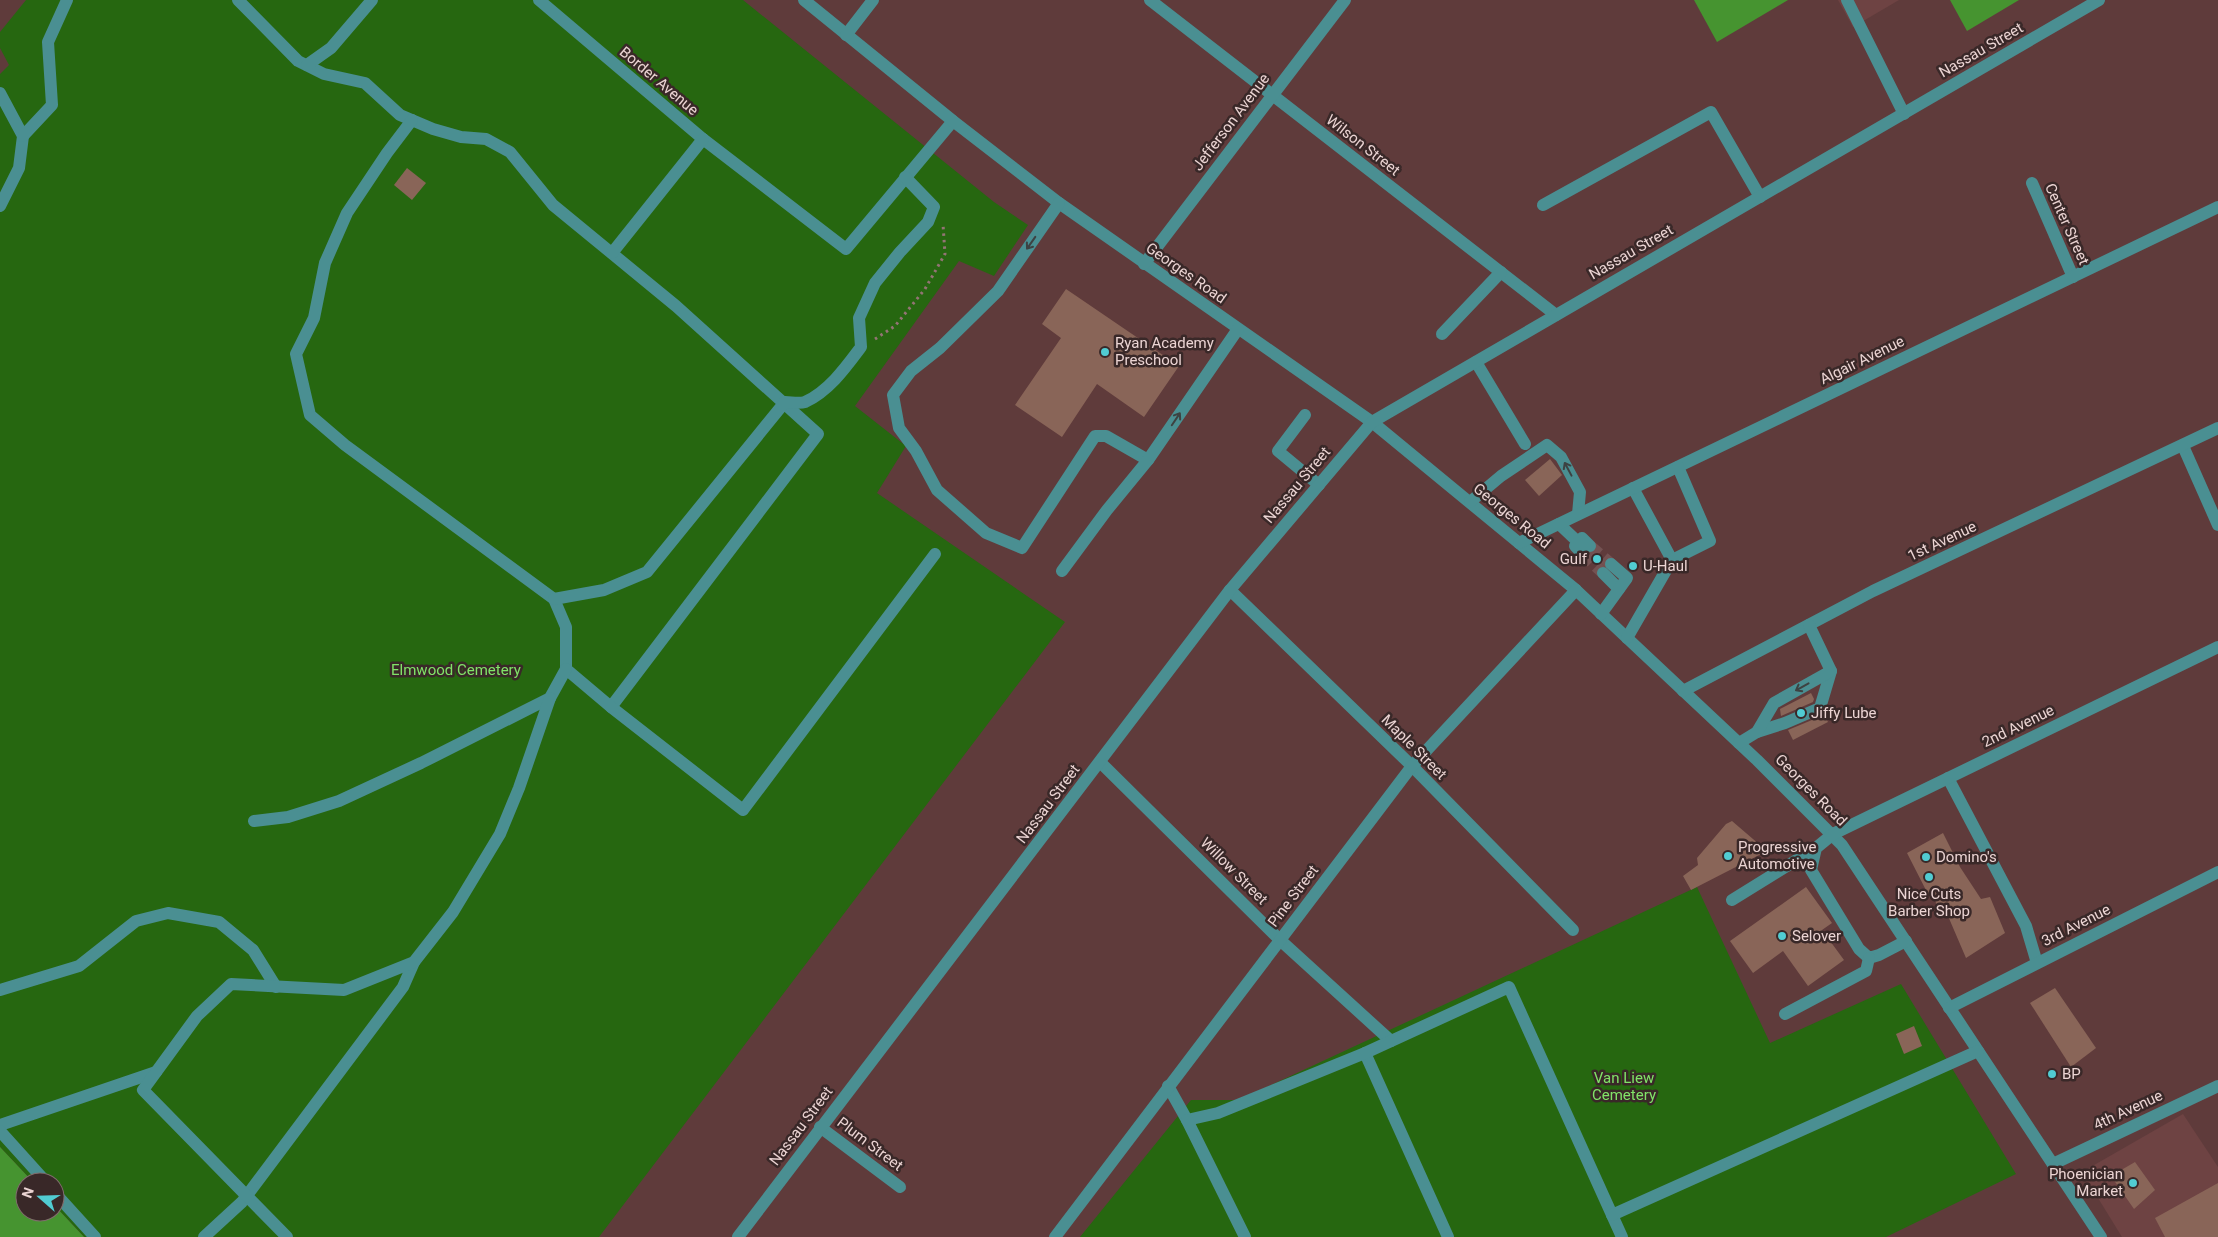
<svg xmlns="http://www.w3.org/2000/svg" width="2218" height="1237" font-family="Roboto,sans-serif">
<rect width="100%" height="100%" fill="#5f3b3b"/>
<g fill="#6e4343">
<path d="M1838 0H1899L1853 27Z"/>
<path d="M2183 1114 2218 1167V1237H2122L2082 1172Z"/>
</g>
<g fill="#266710">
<path d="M26 0H743L994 202 1028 225 994 276 959 261 855 406 906 446 877 493 1065 622 599 1237H84L55 1206V1182H33L0 1147V74L9 65 0 48V32Z"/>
<path d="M1697 887 1770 1043 1901 984 2016 1174 1886 1237H1080L1191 1100H1239Z"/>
</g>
<g fill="#469430">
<path d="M1694 0H1788L1717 42Z"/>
<path d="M1950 0H2019L1967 31Z"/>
<path d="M0 1147 33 1182H25V1212H55V1206L84 1237H0Z"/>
</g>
<g fill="#896558">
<path d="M407 168 426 183 412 200 394 185Z"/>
<path d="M1066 289 1179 366 1144 417 1097 384 1062 437 1015 405 1061 338 1042 324Z"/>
<path d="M1550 459 1562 475 1539 496 1525 480Z"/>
<path d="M1811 693 1814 699 1813 702 1781 716 1780 709Z"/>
<path d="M1824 715 1828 722 1793 740 1788 730Z"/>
<path d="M1732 821 1767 851 1691 890 1683 876 1698 865 1697 858 1726 824Z"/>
<path d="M1943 833 1960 867 1981 899 1990 897 2005 933 1966 958 1945 909 1939 912 1934 897 1930 898 1907 853Z"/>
<path d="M1806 887 1832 923 1822 930 1844 960 1808 986 1783 951 1753 973 1730 941Z"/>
<path d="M2055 988 2096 1048 2071 1067 2030 1003Z"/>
<path d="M1914 1026 1922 1046 1904 1054 1896 1034Z"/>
<path d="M2135 1162 2155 1190 2134 1209 2111 1176Z"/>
<path d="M2218 1183V1237H2165L2155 1218Z"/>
</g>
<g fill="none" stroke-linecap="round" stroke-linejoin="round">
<g stroke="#745252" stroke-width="12" stroke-dasharray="12 6" stroke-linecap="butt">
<path d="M1590 546 1611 564"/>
<path d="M1583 554 1603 573"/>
</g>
<path stroke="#937474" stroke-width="3" stroke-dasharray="2.5 4" stroke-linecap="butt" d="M875 339 895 326 925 289 945 254 943 224"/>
<g stroke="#4a8f92" stroke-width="12">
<path d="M238 0 298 61 324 74 365 83 400 115 433 129 461 137 486 139 510 152 553 205 676 306 818 434 611 707"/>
<path d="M539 0 703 139 846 249 953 121"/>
<path d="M804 0 953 121 1059 203 1372 422 1576 590 1757 760 1842 845 2101 1237"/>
<path d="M1150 0 1556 315"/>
<path d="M1847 0 1904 114"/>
<path d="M846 35 873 0"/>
<path d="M307 65 331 48 372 0"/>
<path d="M0 93 23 136 19 168 0 206"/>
<path d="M412 120 387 153 347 213 325 263 314 318 296 354 310 415 345 445 554 599 566 627V669L611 707 743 810 935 554"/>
<path d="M23 136 52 105 48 42 67 0"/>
<path d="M2032 183 2073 277"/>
<path d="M1059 203 998 291 940 348 911 371 893 395 899 428 916 451 937 490 986 533 1022 548 1095 436H1106L1148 460"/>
<path d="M1543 205 1711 112 1760 197"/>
<path d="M612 253 703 139"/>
<path d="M1144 264 1345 0"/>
<path d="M1442 334 1501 272"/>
<path d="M1476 362 1525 444"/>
<path d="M1305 415 1278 451 1319 485"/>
<path d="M2183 446 2218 525"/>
<path d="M1633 488 1672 560"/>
<path d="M1470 502 1501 476 1547 445 1561 457 1580 492 1578 514"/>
<path d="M1559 524 1578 542"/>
<path d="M1519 543 2218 207"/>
<path d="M1583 554 1575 546 1582 538 1590 546"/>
<path d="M1062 571 1107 510 1148 460 1238 329"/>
<path d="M1603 573 1619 589"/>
<path d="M1230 590 1412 766 1573 930"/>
<path d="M554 599 604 590 647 572 785 402C791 402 799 404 805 402 829 391 846 367 861 347L859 318 875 283 900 252 928 222 934 207 905 177"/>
<path d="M1601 614 1627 578 1611 564"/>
<path d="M1627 638 1672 560 1710 541 1678 467"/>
<path d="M1683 691 1873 591 2218 428"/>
<path d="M1757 732 1785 723 1820 708 1831 671"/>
<path d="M1739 743 1757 732 1774 703 1831 671 1809 625"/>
<path d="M1100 762 1280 940 1391 1041"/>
<path d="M1948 778 2026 926 2037 963"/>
<path d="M254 821 288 817 339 801 421 763 550 698 566 669"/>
<path d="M1732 900 1816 848"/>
<path d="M1906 941 1879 955 1869 958 1859 949 1811 870 1816 848 1833 834 2218 647"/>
<path d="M0 990 79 966 136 921 168 913 219 922 253 950 276 987"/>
<path d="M1949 1008 2218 872"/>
<path d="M1785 1014 1866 971 1869 958"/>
<path d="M1365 1053 1448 1237"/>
<path d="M1168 1086 1187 1120 1218 1113 1365 1053 1509 987 1622 1237"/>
<path d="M1187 1120 1245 1237"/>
<path d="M0 1125 156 1072"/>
<path d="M820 1127 900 1187"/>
<path d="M0 1131 46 1182"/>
<path d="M2053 1164 2218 1086"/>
<path d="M55 1193 95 1237"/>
<path d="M1612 1215 1978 1051"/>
<path d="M204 1237 242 1202 403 987 414 962"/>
<path d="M287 1237 143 1090 197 1016 231 984 344 990 414 962 453 912 500 834 519 788 550 698"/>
<path d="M738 1237 1230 590 1372 422 2099 0"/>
<path d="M1055 1237 1412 766 1576 590"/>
</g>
</g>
<defs><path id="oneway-shaft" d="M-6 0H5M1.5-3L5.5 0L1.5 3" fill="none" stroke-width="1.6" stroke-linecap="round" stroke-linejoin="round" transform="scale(1.25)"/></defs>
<g stroke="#3d4242">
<use href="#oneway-shaft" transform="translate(1031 243) rotate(125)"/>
<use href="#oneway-shaft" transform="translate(1176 419) rotate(-56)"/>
<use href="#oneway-shaft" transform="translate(1568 469) rotate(-118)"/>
<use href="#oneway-shaft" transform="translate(1802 687) rotate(151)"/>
</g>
<g fill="#51ccd2" stroke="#392828" stroke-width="2">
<circle cx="1105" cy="352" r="5"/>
<circle cx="1597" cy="559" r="5"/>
<circle cx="1633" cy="566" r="5"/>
<circle cx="1801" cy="713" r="5"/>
<circle cx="1728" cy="856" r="5"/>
<circle cx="1926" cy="857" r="5"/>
<circle cx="1929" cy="877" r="5"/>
<circle cx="1782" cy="936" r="5"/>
<circle cx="2052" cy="1074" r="5"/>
<circle cx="2133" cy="1183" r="5"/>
</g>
<g text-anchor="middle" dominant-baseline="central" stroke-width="5" stroke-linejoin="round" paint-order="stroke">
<g font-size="15" fill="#ebd4d3" stroke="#392828">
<text transform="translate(1981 50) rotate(-30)">Nassau Street</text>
<text transform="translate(659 81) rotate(40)">Border Avenue</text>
<text transform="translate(1231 122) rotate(-53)">Jefferson Avenue</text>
<text transform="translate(1363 145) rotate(38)">Wilson Street</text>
<text transform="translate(2067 224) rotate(66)">Center Street</text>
<text transform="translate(1631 252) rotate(-30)">Nassau Street</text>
<text transform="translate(1186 273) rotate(35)">Georges Road</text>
<text transform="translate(1862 360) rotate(-26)">Algair Avenue</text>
<text transform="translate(1297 485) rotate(-50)">Nassau Street</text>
<text transform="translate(1512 516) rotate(39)">Georges Road</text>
<text transform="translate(1942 541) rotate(-25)">1st Avenue</text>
<text transform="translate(2018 726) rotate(-26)">2nd Avenue</text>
<text transform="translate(1414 747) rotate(45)">Maple Street</text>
<text transform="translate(1811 790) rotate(45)">Georges Road</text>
<text transform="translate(1048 804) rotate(-53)">Nassau Street</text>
<text transform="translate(1234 871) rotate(45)">Willow Street</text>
<text transform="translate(1293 896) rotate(-53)">Pine Street</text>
<text transform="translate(2076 925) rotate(-27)">3rd Avenue</text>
<text transform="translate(2128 1110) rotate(-25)">4th Avenue</text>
<text transform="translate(801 1126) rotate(-53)">Nassau Street</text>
<text transform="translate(870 1144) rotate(37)">Plum Street</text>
</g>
<g font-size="15" fill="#ebd4d3" stroke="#392828" text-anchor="start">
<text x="1115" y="343">Ryan Academy<tspan x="1115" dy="17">Preschool</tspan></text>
<text x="1587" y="559" text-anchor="end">Gulf</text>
<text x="1643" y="566">U-Haul</text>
<text x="1811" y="713">Jiffy Lube</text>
<text x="1738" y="847">Progressive<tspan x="1738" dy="17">Automotive</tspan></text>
<text x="1936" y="857">Domino's</text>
<text x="1929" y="894" text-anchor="middle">Nice Cuts<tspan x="1929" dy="17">Barber Shop</tspan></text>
<text x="1792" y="936">Selover</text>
<text x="2062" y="1074">BP</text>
<text x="2123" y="1174" text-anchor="end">Phoenician<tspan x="2123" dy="17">Market</tspan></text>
</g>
<g font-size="15" fill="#81e368" stroke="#392828">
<text x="456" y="670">Elmwood Cemetery</text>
<text x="1624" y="1078">Van Liew<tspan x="1624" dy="17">Cemetery</tspan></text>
</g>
</g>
<g transform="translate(40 1197) rotate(290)"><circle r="24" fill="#392828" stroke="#806d6c"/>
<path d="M0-4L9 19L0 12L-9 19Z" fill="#51ccd2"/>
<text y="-8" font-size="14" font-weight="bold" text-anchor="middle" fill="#ebd4d3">N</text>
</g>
</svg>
